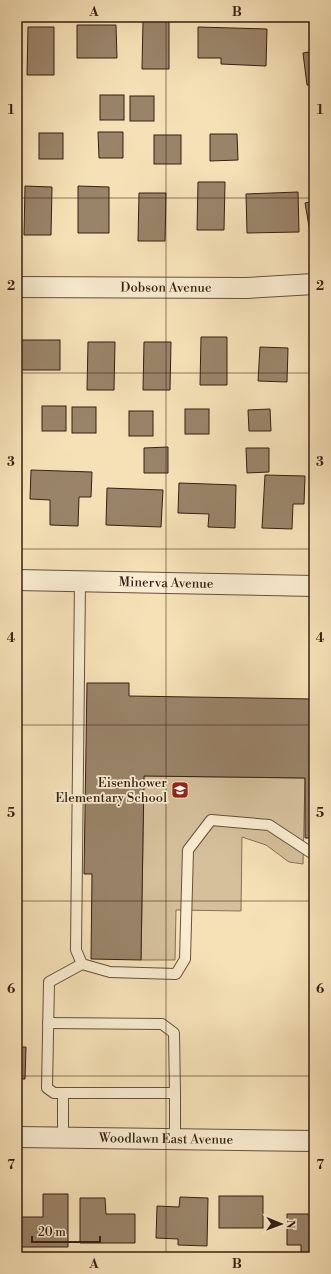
<svg xmlns="http://www.w3.org/2000/svg" width="331" height="1274" font-family="'Libre Bodoni',serif">
<rect width="100%" height="100%" fill="#f6e1b7"/>
<filter id="stains"><feTurbulence type="fractalNoise" baseFrequency=".005" numOctaves="4"/><feColorMatrix values="0 0 0 0 .2 0 0 0 0 .09 0 0 0 0 .02 0 0 0 .5 -.17"/></filter>
<radialGradient id="worn" r=".72"><stop offset=".6" stop-color="#630" stop-opacity="0"/><stop offset="1" stop-color="#630" stop-opacity=".3"/></radialGradient>
<path fill="#d5c09b" stroke="#867058" d="M144 776 305 778 303 864 289 862 266 845 242 837 241 911 176 910 175 960H141Z"/>
<g fill="#9a8469" stroke="#362015">
<path d="M143 21H169V69H142Z"/>
<path d="M77 25H116L117 58H77Z"/>
<path d="M28 27H54V75H27Z"/>
<path d="M198 27 267 29 266 66 221 64V58H198Z"/>
<path d="M314 51V85H307L303 53Z"/>
<rect x="100" y="95" width="24" height="25"/>
<rect x="130" y="96" width="24" height="25"/>
<path d="M98 132H123V158H99Z"/>
<rect x="39" y="133" width="24" height="26"/>
<path d="M210 134H237L238 160 210 161Z"/>
<rect x="154" y="135" width="27" height="29"/>
<path d="M198 182H225L224 230H197Z"/>
<path d="M25 186 52 187 51 235H24Z"/>
<path d="M78 186 109 187V233H78Z"/>
<path d="M298 192 299 232 247 233 246 194Z"/>
<path d="M139 193H166L165 241H138Z"/>
<path d="M314 201V232H310L305 203Z"/>
<path d="M201 337H227V385H200Z"/>
<rect x="20" y="340" width="40" height="30"/>
<path d="M88 342H115L114 390H87Z"/>
<path d="M144 342H171L170 390H143Z"/>
<path d="M260 347 288 348 287 382 258 381Z"/>
<rect x="42" y="406" width="24" height="25"/>
<rect x="72" y="407" width="24" height="26"/>
<rect x="185" y="409" width="24" height="25"/>
<path d="M270 409 271 431H249L248 410Z"/>
<rect x="129" y="411" width="24" height="25"/>
<path d="M168 447V473H144V448Z"/>
<path d="M246 448H269V472L247 473Z"/>
<path d="M31 470 92 472 91 497H79L78 526 50 525V500L30 499Z"/>
<path d="M17 473H19L18 496H17Z"/>
<path d="M265 475 305 476 304 504H293L292 529 262 528Z"/>
<path d="M179 483 236 485 235 528 208 527 209 514 178 513Z"/>
<path d="M107 488 163 490 161 527 106 525Z"/>
<path d="M313 676 314 838H305V778L144 776 141 960 91 959 92 874H84L87 683H129V696L313 699Z"/>
<path d="M17 1047H26L25 1079H17Z"/>
<path d="M43 1194H68V1247H17V1217H43Z"/>
<rect x="219" y="1196" width="44" height="32"/>
<path d="M180 1197 208 1198 207 1246 178 1245V1239L156 1238 157 1206 179 1207Z"/>
<path d="M80 1198H105L106 1214H135V1243H80Z"/>
<path d="M313 1200H314V1257H301V1245H287V1214H313Z"/>
</g>
<g fill="none" stroke-linecap="round" stroke-linejoin="round">
<g stroke="#66503e" stroke-width="12">
<g id="service">
<path d="M80 581 76 950 82 964 110 972 176 974 185 959 188 850 211 820 269 825 310 852H314"/>
<path d="M82 964 49 982 47 1088 54 1093H175V1139"/>
<path d="M48 1023 162 1024 174 1033 175 1093"/>
<path d="M63 1093V1137"/>
</g>
</g>
<g stroke="#66503e" stroke-width="22">
<g id="minor">
<path id="s1" d="M17 287 246 288 314 284"/>
<path id="s2" d="M17 580 314 586"/>
<path id="s3" d="M17 1137 314 1141"/>
</g>
</g>
<use href="#service" stroke="#f9ecd0" stroke-width="10"/>
<use href="#minor" stroke="#f9ecd0" stroke-width="20"/>
</g>
<path fill="none" stroke="#362015" stroke-width="1" stroke-opacity="0.55" d="M166 17V1257M17 198H314M17 373H314M17 549H314M17 725H314M17 901H314M17 1076H314"/>
<defs>
<g id="school-square" transform="scale(0.9)"><rect x="-9" y="-9" width="18" height="18" rx="4" fill="#8f2418" stroke="#f9ecd0"/><path d="M0-5L7-2L0 1L-7-2ZM-4 1L0 2.5L4 1V4Q0 6-4 4Z" fill="#fff"/></g>
</defs>
<g fill-rule="evenodd">
<use href="#school-square" x="180" y="790"/>
</g>
<g text-anchor="middle" dominant-baseline="central" stroke-width="3.5" stroke-linejoin="round" paint-order="stroke">
<g font-size="13" fill="#362015" stroke="#f9ecd0">
<text stroke="none"><textPath href="#s1" startOffset="149">Dobson Avenue</textPath></text>
<text stroke="none"><textPath href="#s2" startOffset="149">Minerva Avenue</textPath></text>
<text stroke="none"><textPath href="#s3" startOffset="149">Woodlawn East Avenue</textPath></text>
</g>
<g font-size="13" fill="#362015" stroke="#f9ecd0" text-anchor="end">
<text x="167" y="783">Eisenhower<tspan x="167" dy="15">Elementary School</tspan></text>
</g>
</g>
<rect width="331" height="1274" fill="none" stroke="#f6e1b7" stroke-width="44"/>
<g transform="translate(281 1224) rotate(91)" stroke="#f9ecd0" stroke-width="3" paint-order="stroke">
<path d="M0-3L7 15L0 10L-7 15Z" fill="#362015"/>
<text y="-6" font-size="11" font-weight="bold" text-anchor="middle" fill="#362015">N</text>
</g>
<path d="M32 1236v6h68v-6" fill="none" stroke="#362015" stroke-width="2"/>
<text x="38" y="1236" font-size="12" fill="#362015" stroke="#f9ecd0" stroke-width="3" paint-order="stroke">20 m</text>
<rect x="22" y="22" width="287" height="1230" fill="none" stroke="#362015" stroke-width="1.5"/>
<g font-size="13" text-anchor="middle" font-weight="bold" fill="#362015">
<text x="94" y="16">A</text>
<text x="237" y="16">B</text>
<text x="11" y="114">1</text>
<text x="320" y="114">1</text>
<text x="11" y="290">2</text>
<text x="320" y="290">2</text>
<text x="11" y="466">3</text>
<text x="320" y="466">3</text>
<text x="11" y="642">4</text>
<text x="320" y="642">4</text>
<text x="11" y="817">5</text>
<text x="320" y="817">5</text>
<text x="11" y="993">6</text>
<text x="320" y="993">6</text>
<text x="11" y="1169">7</text>
<text x="320" y="1169">7</text>
<text x="94" y="1268">A</text>
<text x="237" y="1268">B</text>
</g>
<rect width="100%" height="100%" filter="url(#stains)"/>
<rect width="100%" height="100%" fill="url(#worn)"/>
</svg>
